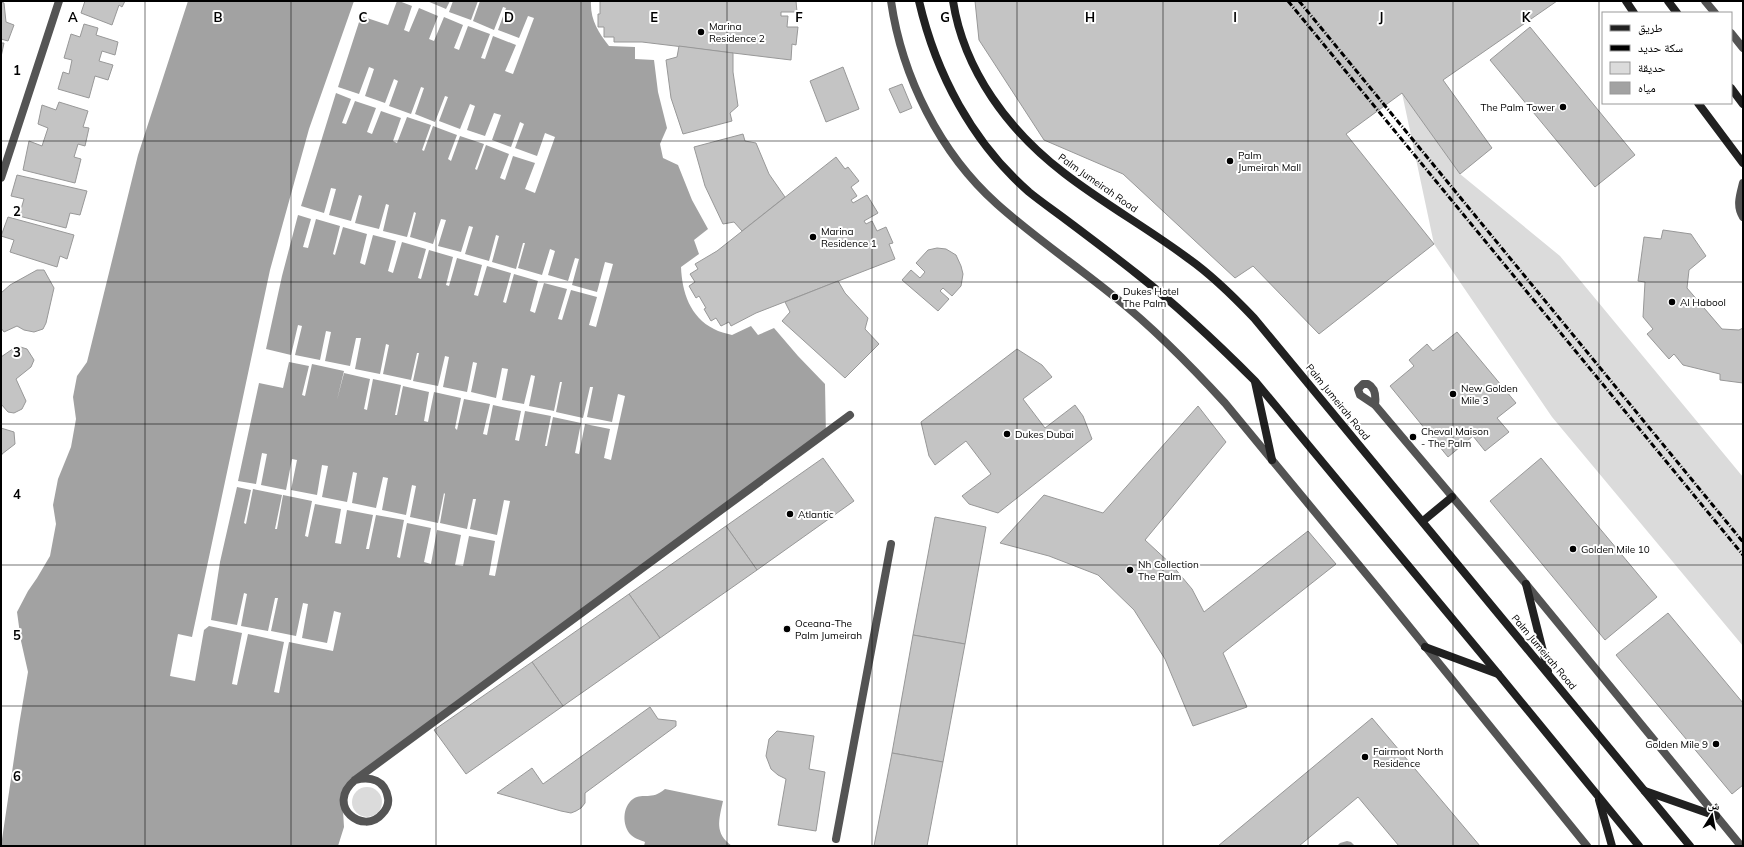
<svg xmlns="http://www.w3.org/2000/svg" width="1744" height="847" font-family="Mulish,'Noto Naskh Arabic',sans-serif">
<rect width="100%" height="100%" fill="#fff"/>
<g fill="#dbdbdb">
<path d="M1402 93 1460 174 1560 256 1743 477V646L1552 417 1434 244Z"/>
<circle cx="367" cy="802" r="15"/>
</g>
<g fill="#a2a2a2">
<path d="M188 1H591C590 19 598 32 609 46L635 47V59L654 60 658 92 667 128 660 144 663 158 678 165 692 200 708 229 694 240 699 254 681 267C682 292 690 317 714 329 719 332 726 333 732 335L751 326 758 335 774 328 798 356 825 384 826 437 455 703 342 795 344 827 338 846H1L19 725 28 672 21 641 17 612 28 591 37 578 50 556 56 524 53 505 58 479 71 447 76 419 73 397 77 376 87 362 138 155Z"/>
<path d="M665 789 723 801C719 820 714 833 732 846H644L645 842C641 840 635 839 631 835 622 826 622 807 633 799 644 792 651 801 665 789Z"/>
<path d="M1347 841 1351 842 1355 846H1337L1340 843Z"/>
</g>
<g fill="#fff">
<path d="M354 1H397L388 25 361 16 338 87 359 94 369 67 374 69 365 96 385 103 394 79 398 81 389 106 411 114 421 87 424 88 415 114 435 122 445 96 448 97 439 121 460 129 470 104 475 106 467 130 485 136 494 113 501 115 492 140 511 147 520 122 524 124 515 148 537 156 545 133 555 137 535 193 525 189 535 163 513 156 505 180 500 178 509 154 486 145 477 170 475 169 484 144 460 136 451 161 448 159 457 135 433 126 424 151 422 150 431 125 407 117 397 143 393 141 401 118 381 111 372 134 367 132 376 108 355 101 346 124 342 123 351 99 336 93 301 206 324 213 331 188 336 189 329 215 351 221 359 195 362 196 355 223 379 229 386 204 389 205 383 231 407 237 414 212 416 213 410 237 433 244 441 219 446 220 438 246 461 252 469 226 473 227 465 254 489 261 496 235 499 236 492 262 516 269 523 243H525L518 268 542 275 550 249 555 251 548 275 568 281 575 258 579 259 572 285 597 292 605 262 613 264 596 327 589 325 597 297 571 290 562 320 558 319 567 289 544 283 535 313 530 311 538 281 514 274 506 303 503 302 511 273 487 266 478 296 474 295 482 265 457 258 449 286 446 285 453 257 429 250 421 279 418 278 426 249 402 242 393 273 388 271 396 241 373 235 365 265 360 263 367 234 343 227 335 255 333 254 340 226 316 219 308 248 303 247 311 219 298 215 282 276 266 349 291 355 298 325 302 326 295 355 320 360 326 331 331 332 325 361 350 366 356 338H361L355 369 380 374 386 344 389 345 383 374 411 380 417 353H419L413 381 438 386 445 356 449 357 443 387 467 392 473 362 477 363 471 392 496 398 502 368 508 369 502 400 524 404 531 375 535 376 529 406 554 411 560 382H562L556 412 583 418 590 387H593L587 417 612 422 618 394 625 396 611 460 604 458 610 429 585 424 579 454 575 453 581 423 553 417 547 446H545L551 416 525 411 519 441 515 440 521 411 493 405 487 435 483 434 490 404 464 399 457 430 455 428 461 398 434 392 428 422 424 421 429 392 403 386 397 415H395L401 385 373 379 367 410 364 409 370 379 344 373 337 400 344 371 312 364 305 396 302 395 309 366 289 362 283 388 259 383 238 481 256 484 262 453 267 454 261 485 286 490 292 459 297 460 291 490 317 495 322 465 328 466 322 497 347 502 353 472 357 473 352 503 376 508 383 477 388 478 382 510 406 515 412 485 416 486 410 517 438 523 444 493 445 494 440 523 467 529 473 499H476L470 529 497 535 504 500 510 501 495 576 489 575 495 541 469 536 463 566 455 565 461 535 437 530 431 564 424 562 431 528 407 523 400 558 397 557 404 520 376 515 369 549H366L373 515 347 510 341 544 335 543 341 509 315 504 308 537 305 536 312 501 283 495 277 529H275L282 495 253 489 246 524 244 523 251 490 237 487 220 562 211 620 237 625 244 593 247 594 241 626 268 631 275 598H278L271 631 296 636 303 603 308 604 302 638 327 643 334 611 341 613 333 651 289 642 279 693 274 692 284 642 248 634 237 685 232 684 242 633 209 626 204 630 195 681 170 676 178 634 192 637 270 270 309 129Z"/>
<path d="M399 1H427L446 9 450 1H453L449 12 471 20 478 1H480L473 21 494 30 503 7 506 8 498 30 519 38 528 16 534 18 513 74 505 71 516 45 493 36 485 59 481 58 490 34 468 26 459 50 454 48 463 25 444 17 434 41 429 39 438 16 419 8 409 32 404 30 412 6Z"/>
</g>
<g fill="#c4c4c4" stroke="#989898">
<path d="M85 1H125L122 7 119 5 112 25 81 13Z"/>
<path d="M600 1H796L797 12H781V16H788L787 27H798L796 45 792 44 791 60 642 42H614V37H604V27H598V14H600Z"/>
<path d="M975 1H1557L1443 80 1492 148 1460 174 1402 93 1346 134 1434 244 1319 334 1253 266 1235 278 1123 174 1044 140 979 40Z"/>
<path d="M1 2 4 3 6 22 14 25 8 41 1 39Z"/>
<path d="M84 24 98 28 96 35 118 42 115 55 102 51 99 61 113 65 108 80 95 76 89 98 58 89 63 72 69 74 72 60 64 58 71 34 80 37Z"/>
<path d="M1530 27 1635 155 1595 187 1490 60Z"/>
<path d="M1 43H4L1 57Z"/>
<path d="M679 46 733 53V72L738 106 730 113 732 121 683 134 671 98 666 60 677 57Z"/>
<path d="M843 67 859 109 826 122 810 81Z"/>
<path d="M902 84 912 108 900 113 889 89Z"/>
<path d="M59 102 88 111 83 127 89 128 85 146 78 144 74 157 81 159 75 183 23 170 29 141 42 146 48 128 38 124 42 105 56 110Z"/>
<path d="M743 134 745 141 756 143 769 174 785 197 742 231 734 222 723 224 705 186 694 147Z"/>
<path d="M836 157 845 169 848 167 859 181 851 187 857 196 851 200 853 203 867 195 878 213 864 221 866 224 872 221 877 231 886 227 893 243 889 244 895 259 756 313 731 326 729 322 721 326 716 318 711 321 704 309 706 308 699 296 696 298 689 286 695 282 690 274 698 269 695 264 717 251Z"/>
<path d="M17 175 87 191 80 215 70 213 66 228 19 216 24 199 11 196Z"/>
<path d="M8 217 74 235 67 259 60 256 57 267 10 252 14 240 1 236Z"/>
<path d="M1663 230 1691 234 1706 256 1689 270 1687 288 1722 329 1739 330 1743 328V383L1720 380V374L1683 365 1674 354 1669 359 1647 334 1653 329 1643 317 1645 282 1638 281 1644 237 1661 239Z"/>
<path d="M937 248 946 249 956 255 961 266 963 274 961 286 952 296 943 288 940 291 949 299 938 311 902 280 911 270 920 278 925 272 916 263 928 250Z"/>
<path d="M37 270H44L54 288 46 323 43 329 34 332 24 330 17 326 4 332 1 328V293L10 285Z"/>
<path d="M838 281 845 293 868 318 865 329 879 344 845 378 782 321 790 312 785 302Z"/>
<path d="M1457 332 1516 403 1497 418 1509 432 1485 451 1473 436 1448 457 1390 386 1414 366 1409 360 1427 344 1433 351Z"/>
<path d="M17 346 27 349 34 360 31 367 16 379 26 401 22 409 14 413 8 412 1 404V357Z"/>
<path d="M1017 349 1042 365 1052 377 1023 399 1045 428 1075 405 1083 416 1092 439 998 513 969 504 962 496 991 474 966 441 935 465 929 456 921 422Z"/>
<path d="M1198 406 1226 442 1145 540 1172 565 1192 589 1204 612 1308 531 1336 564 1223 653 1247 707 1193 726 1165 659 1134 610 1098 575 1049 556 1000 543 1044 495 1103 513Z"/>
<path d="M1 428 14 432 15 444 2 454 1 457Z"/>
<path d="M823 458 854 501 757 570 726 526Z"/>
<path d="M1541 458 1657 597 1605 640 1490 501Z"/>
<path d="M935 517 986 527 965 644 913 635Z"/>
<path d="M726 526 757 570 660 638 629 594Z"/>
<path d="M629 594 660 638 563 706 532 662Z"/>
<path d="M1668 613 1743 703V785L1732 794 1616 655Z"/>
<path d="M913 635 965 644 943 762 892 753Z"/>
<path d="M532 662 563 706 466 774 434 730Z"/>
<path d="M650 707 658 719 676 721V726L585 793V803L581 808 576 811 571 813 561 811 497 793 532 768 543 784Z"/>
<path d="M1372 718 1480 846H1399L1358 797 1299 846H1218Z"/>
<path d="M777 731 814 736 809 769 825 772 816 831 778 825 786 779 778 775 771 769 766 756 769 739Z"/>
<path d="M892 753 943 762 927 846H874Z"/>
</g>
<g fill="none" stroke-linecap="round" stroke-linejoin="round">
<g stroke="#545454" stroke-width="8">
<path d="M355 780C371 776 385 780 388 798 389 804 386 810 382 814 364 836 324 806 355 780L850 415"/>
<path d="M836 839 891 544"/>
</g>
<path stroke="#545454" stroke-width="8" d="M1 178 59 1"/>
<g stroke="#545454" stroke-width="8">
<path d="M891 1C902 77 940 153 997 204 1035 238 1077 266 1116 298 1156 330 1191 366 1225 403L1386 598 1587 846"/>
<path d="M1705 1 1715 13"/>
<path d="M1731 33 1743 48"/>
<path d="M1743 183C1740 195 1736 206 1743 217"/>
<path d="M1375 405C1376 397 1376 388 1368 384H1363L1358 389 1360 395 1375 405 1526 584 1741 846"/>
</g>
<g stroke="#212121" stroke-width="8">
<path d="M919 1C936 74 972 142 1029 192 1040 201 1053 210 1065 219 1089 237 1113 255 1137 274 1179 307 1218 344 1255 381L1499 675 1639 846"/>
<path d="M953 1C964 71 1009 131 1064 173 1104 204 1149 229 1189 259 1213 276 1234 297 1254 318L1690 846"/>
<path d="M1626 1 1634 13"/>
<path d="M1668 1 1677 13"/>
<path d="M1731 88 1743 104"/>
<path d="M1698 103 1743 163"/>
<path d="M1255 382 1272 460"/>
<path d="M1423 521 1452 497"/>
<path d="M1526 584 1548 671"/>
<path d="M1425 647 1498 674"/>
<path d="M1645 791 1716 816"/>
<path d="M1599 800 1612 846"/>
</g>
<g stroke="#000" stroke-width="3" stroke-dasharray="6 2 1 2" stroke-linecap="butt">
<path d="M1288 1 1743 555"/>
<path d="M1299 1 1743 542"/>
</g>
</g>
<path fill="none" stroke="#000" stroke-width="1" stroke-opacity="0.55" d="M145 1V846M291 1V846M436 1V846M581 1V846M727 1V846M872 1V846M1017 1V846M1163 1V846M1308 1V846M1453 1V846M1599 1V846M1 141H1743M1 282H1743M1 424H1743M1 565H1743M1 706H1743"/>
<g fill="#000" stroke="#fff" stroke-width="1.5">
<circle cx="701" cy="32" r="4"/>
<circle cx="1563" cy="107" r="4"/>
<circle cx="1230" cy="161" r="4"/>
<circle cx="813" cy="237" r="4"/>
<circle cx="1115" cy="297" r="4"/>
<circle cx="1672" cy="302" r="4"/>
<circle cx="1453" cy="394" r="4"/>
<circle cx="1007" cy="434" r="4"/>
<circle cx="1413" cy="437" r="4"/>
<circle cx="790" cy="514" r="4"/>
<circle cx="1573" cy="549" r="4"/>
<circle cx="1130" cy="570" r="4"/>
<circle cx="787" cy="629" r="4"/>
<circle cx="1716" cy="744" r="4"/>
<circle cx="1365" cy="757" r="4"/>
</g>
<g text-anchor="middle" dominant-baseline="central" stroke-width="4" stroke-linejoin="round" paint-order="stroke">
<g font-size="10" fill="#000" stroke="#fff" text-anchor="start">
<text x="709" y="26">Marina<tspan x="709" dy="12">Residence 2</tspan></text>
<text x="1555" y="107" text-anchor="end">The Palm Tower</text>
<text x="1238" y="155">Palm<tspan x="1238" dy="12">Jumeirah Mall</tspan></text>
<text x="821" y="231">Marina<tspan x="821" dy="12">Residence 1</tspan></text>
<text x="1123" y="291">Dukes Hotel<tspan x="1123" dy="12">The Palm</tspan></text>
<text x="1680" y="302">Al Habool</text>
<text x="1461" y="388">New Golden<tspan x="1461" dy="12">Mile 3</tspan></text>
<text x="1421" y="431">Cheval Maison<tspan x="1421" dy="12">- The Palm</tspan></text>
<text x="1015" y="434">Dukes Dubai</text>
<text x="798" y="514">Atlantic</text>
<text x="1581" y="549">Golden Mile 10</text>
<text x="1138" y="564">Nh Collection<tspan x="1138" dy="12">The Palm</tspan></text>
<text x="795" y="623">Oceana-The<tspan x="795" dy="12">Palm Jumeirah</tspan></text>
<text x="1708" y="744" text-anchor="end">Golden Mile 9</text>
<text x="1373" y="751">Fairmont North<tspan x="1373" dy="12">Residence</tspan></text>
</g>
<g font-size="10" fill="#000" stroke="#fff">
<text transform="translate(1098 183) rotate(35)">Palm Jumeirah Road</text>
<text transform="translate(1338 402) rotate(51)">Palm Jumeirah Road</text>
<text transform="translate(1544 652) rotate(50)">Palm Jumeirah Road</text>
</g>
</g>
<g font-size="13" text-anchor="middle" font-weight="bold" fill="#000" stroke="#fff" stroke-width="4" stroke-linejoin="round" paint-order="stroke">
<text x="73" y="22">A</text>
<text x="218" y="22">B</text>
<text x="363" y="22">C</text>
<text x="509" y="22">D</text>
<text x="654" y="22">E</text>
<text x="799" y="22">F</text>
<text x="945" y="22">G</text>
<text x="1090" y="22">H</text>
<text x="1235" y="22">I</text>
<text x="1381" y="22">J</text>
<text x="1526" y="22">K</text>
<text x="17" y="75">1</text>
<text x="17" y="216">2</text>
<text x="17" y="357">3</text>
<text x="17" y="499">4</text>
<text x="17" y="640">5</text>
<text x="17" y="781">6</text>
</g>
<rect width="1744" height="847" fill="none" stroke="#000000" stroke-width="4"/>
<rect x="1602" y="12" width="130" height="92" fill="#ffffff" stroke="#999999"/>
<rect x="1610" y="25" width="20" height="6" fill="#212121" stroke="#999999"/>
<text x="1638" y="32" font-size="12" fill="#000000">طريق</text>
<rect x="1610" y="45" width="20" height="6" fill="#000000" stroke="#999999"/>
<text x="1638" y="52" font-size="12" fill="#000000">سكة حديد</text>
<rect x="1610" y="62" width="20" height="12" fill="#dbdbdb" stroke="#999999"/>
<text x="1638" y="72" font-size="12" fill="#000000">حديقة</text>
<rect x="1610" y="82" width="20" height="12" fill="#a2a2a2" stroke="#999999"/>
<text x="1638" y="92" font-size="12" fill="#000000">مياه</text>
<g transform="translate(1712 815) rotate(11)" stroke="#ffffff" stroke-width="3" paint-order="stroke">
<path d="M0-3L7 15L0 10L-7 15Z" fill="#000000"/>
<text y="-6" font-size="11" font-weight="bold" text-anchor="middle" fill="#000000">ش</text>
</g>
</svg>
